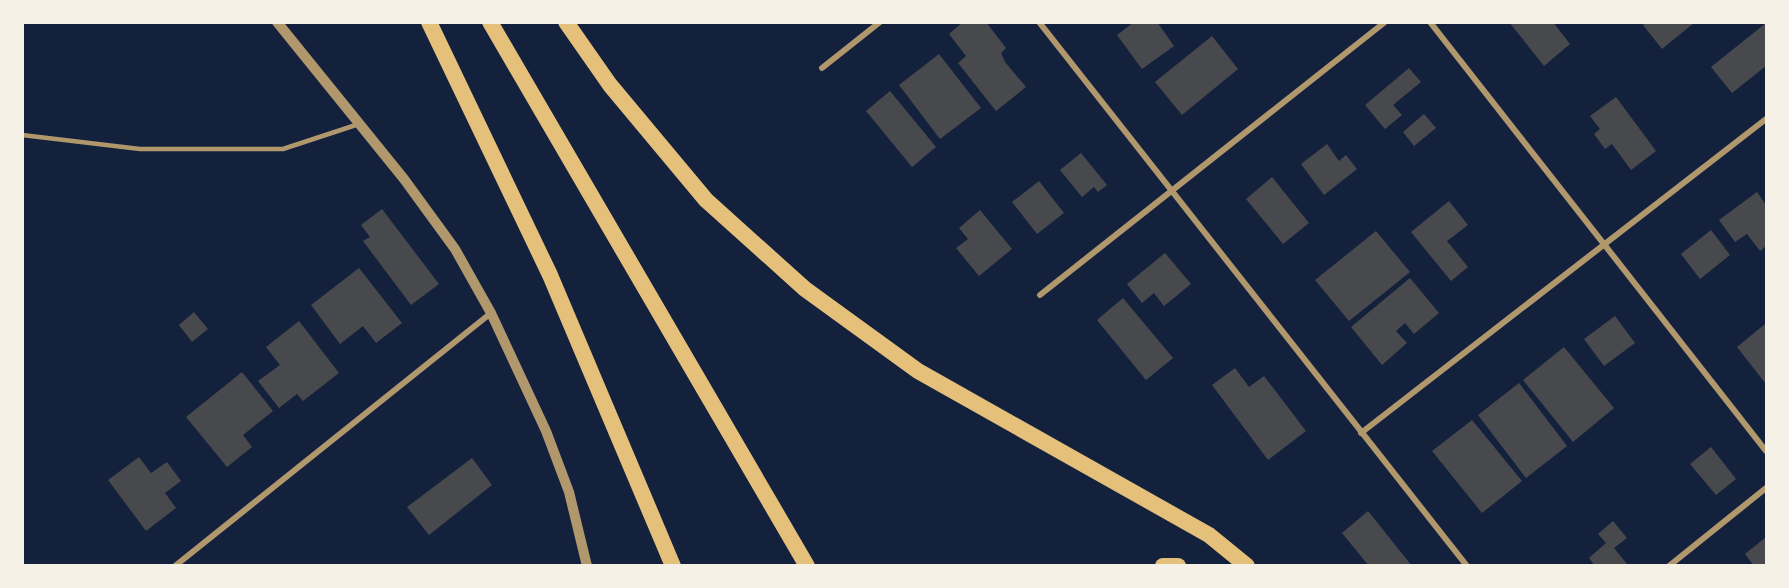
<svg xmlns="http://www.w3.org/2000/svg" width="1789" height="588" font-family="Karla,sans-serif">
<rect width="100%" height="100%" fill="#14213d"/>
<g fill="#48494c">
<path d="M963 22H986L1006 48 1001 53 1005 62 1026 87 996 111 958 63 966 56 949 34Z"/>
<path d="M1134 22H1157L1174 46 1142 69 1117 35Z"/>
<path d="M1509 22H1553L1570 44 1544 66Z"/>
<path d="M1646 22H1695L1662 49 1643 25Z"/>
<path d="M1766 23V66L1732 93 1711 67Z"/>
<path d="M1212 36 1238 69 1182 115 1155 82Z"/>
<path d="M939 54 981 108 940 139 899 85Z"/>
<path d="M1409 68 1421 82 1393 105 1402 115 1385 129 1365 105Z"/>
<path d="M890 91 936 147 912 167 866 111Z"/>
<path d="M1616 97 1656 151 1631 170 1612 144 1605 149 1594 134 1600 129 1590 116Z"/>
<path d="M1424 114 1436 128 1414 146 1403 132Z"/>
<path d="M1327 144 1339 161 1346 155 1357 169 1324 195 1301 164Z"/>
<path d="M1081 153 1107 185 1098 192 1094 187 1082 197 1060 170Z"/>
<path d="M1272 177 1309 223 1283 244 1246 199Z"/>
<path d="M1039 181 1064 213 1037 234 1012 202Z"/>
<path d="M1757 192 1766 205V246L1760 251 1747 234 1735 242 1719 220Z"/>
<path d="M1449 201 1468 225 1447 241 1468 267 1451 281 1411 232Z"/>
<path d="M382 209 439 284 411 305 363 241 370 237 361 225Z"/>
<path d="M980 210 1012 249 979 276 956 248 968 239 959 228Z"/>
<path d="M1711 230 1730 255 1700 279 1681 254Z"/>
<path d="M1376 231 1410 272 1349 321 1315 280Z"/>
<path d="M1165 253 1191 284 1164 306 1154 293 1142 303 1127 284Z"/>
<path d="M359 268 402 323 376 343 363 326 340 344 311 305Z"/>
<path d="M1410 278 1439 313 1414 334 1405 323 1396 331 1407 343 1382 365 1351 327Z"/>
<path d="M1123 298 1173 358 1146 380 1097 320Z"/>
<path d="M194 312 208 329 192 342 179 325Z"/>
<path d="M1615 316 1635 343 1604 366 1584 339Z"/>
<path d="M299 321 339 373 303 401 297 394 279 408 258 381 280 365 266 347Z"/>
<path d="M1765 324 1766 326V384L1737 347Z"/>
<path d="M1564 347 1614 408 1573 442 1523 380Z"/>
<path d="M1235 368 1249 387 1264 376 1306 431 1268 460 1212 385Z"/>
<path d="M242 372 273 411 243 435 252 447 227 467 186 417Z"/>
<path d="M1519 383 1567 446 1526 478 1478 415Z"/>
<path d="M1472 420 1522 481 1482 513 1432 451Z"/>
<path d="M1711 447 1736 479 1716 495 1690 464Z"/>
<path d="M139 457 151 473 167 462 181 481 165 493 176 508 146 531 108 480Z"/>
<path d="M472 458 492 485 429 535 407 507Z"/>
<path d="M1368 511 1412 566H1369L1342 533Z"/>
<path d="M1613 521 1627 538 1614 548 1627 564 1595 566 1589 558 1606 543 1598 534Z"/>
<path d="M1766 537V566H1754L1745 554Z"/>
</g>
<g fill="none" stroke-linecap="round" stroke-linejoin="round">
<path stroke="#b1986c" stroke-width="4.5" d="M22 135 140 149H283L359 124"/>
<g stroke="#b1986c" stroke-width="6">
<path d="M1039 22 1467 566"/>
<path d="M1430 22 1766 451"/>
<path d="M822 68 880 22"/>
<path d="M1040 295 1385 22"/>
<path d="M1361 433 1766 119"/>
<path d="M175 566 491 313"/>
<path d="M1669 566 1766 488"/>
</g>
<path stroke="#b1986c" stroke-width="10" d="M277 22 404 179 455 249 491 313 546 431 569 492 587 566"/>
<g stroke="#e5c07b" stroke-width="16">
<path d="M429 22 550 275 673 566"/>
<path d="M490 22 807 566"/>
<path d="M566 22 610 85 706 200 805 289 918 371 1209 535 1247 566"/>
<path d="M1163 566H1178"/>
</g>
</g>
<rect width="1789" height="588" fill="none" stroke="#f6f1e7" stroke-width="48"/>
</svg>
